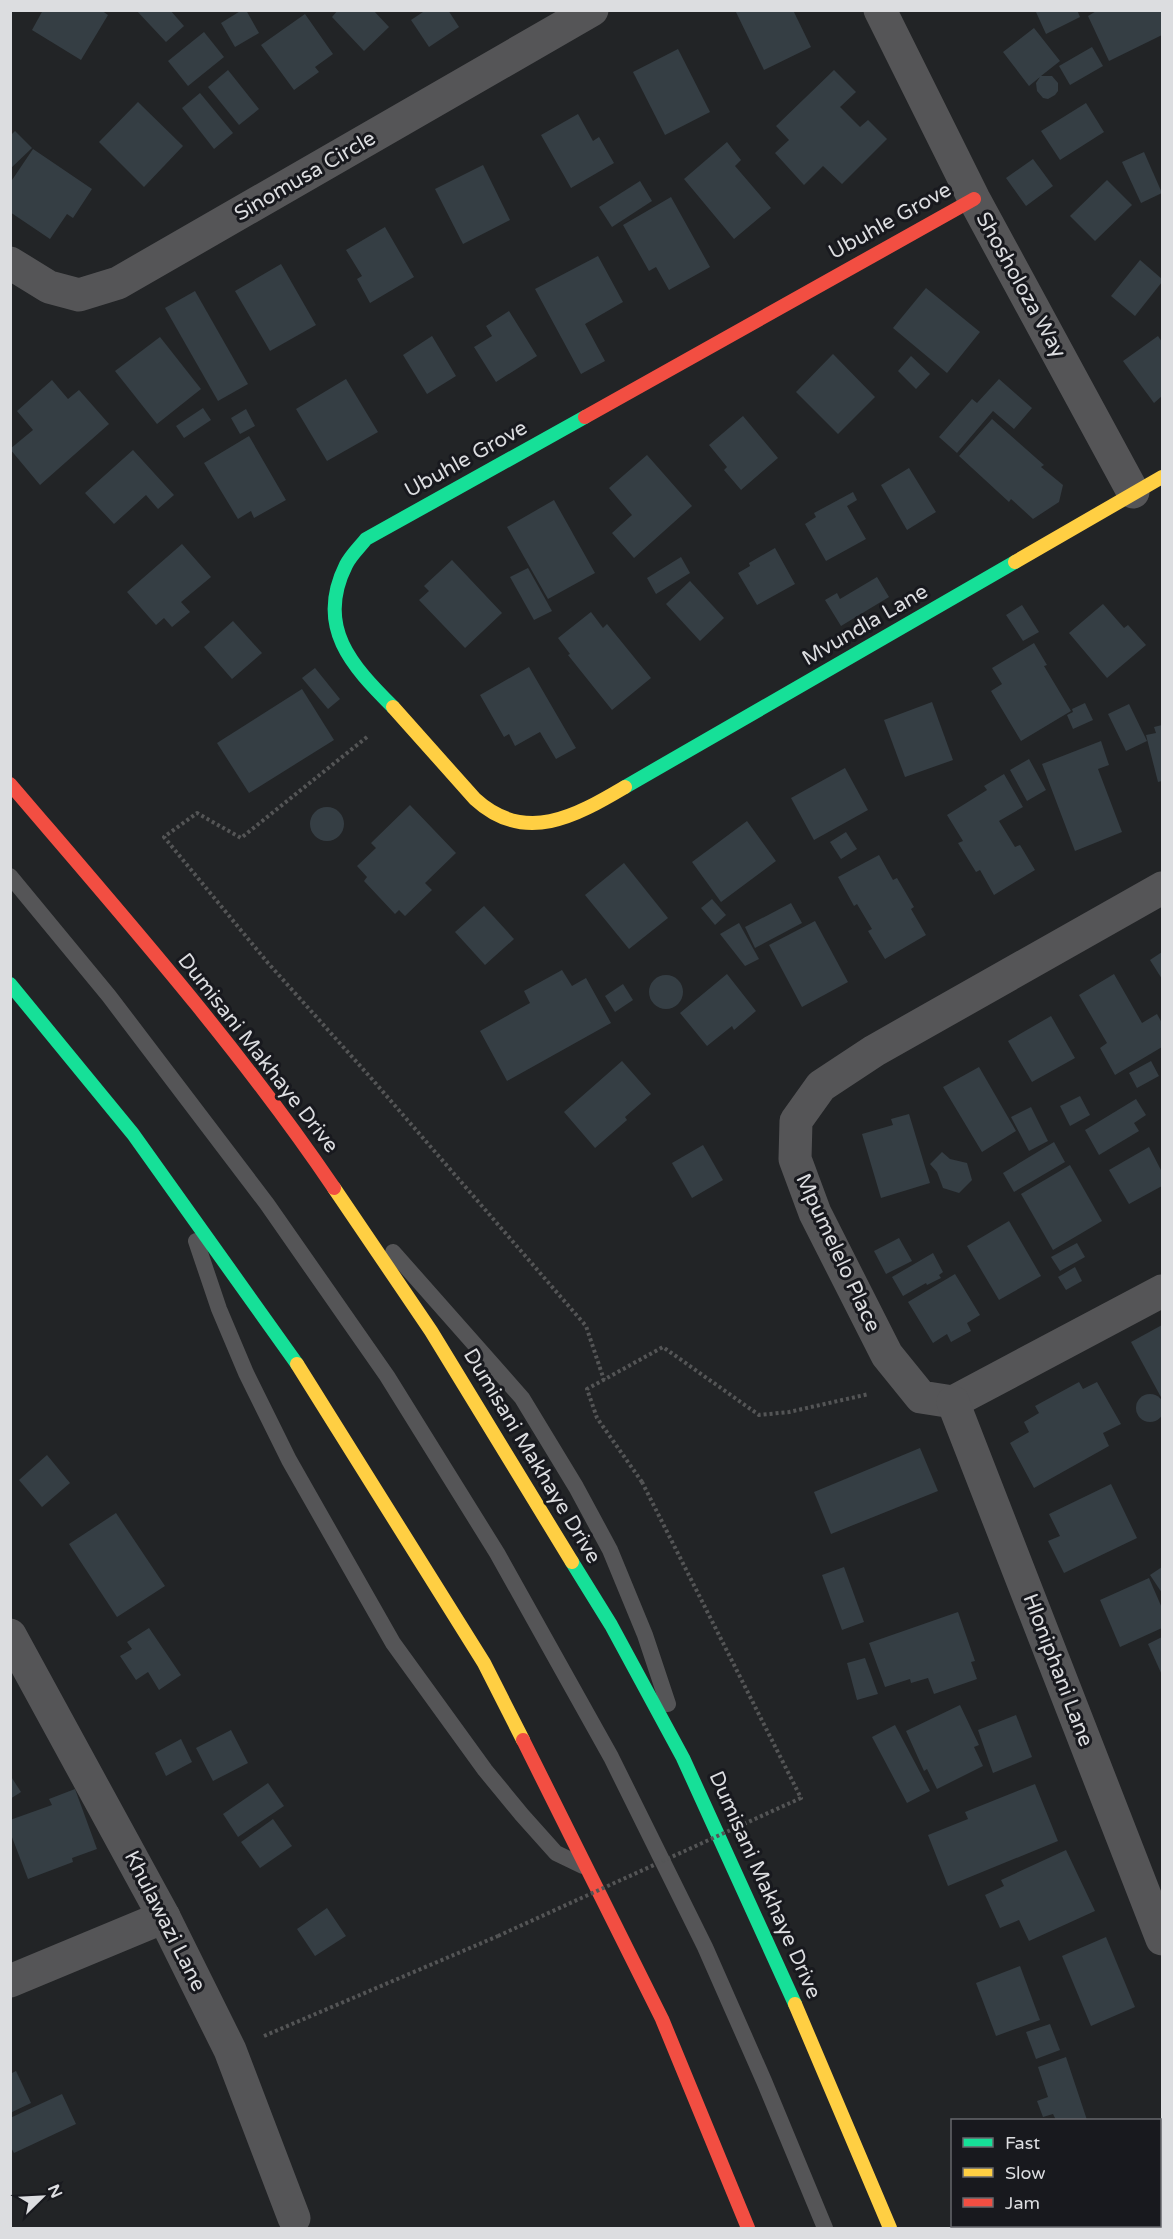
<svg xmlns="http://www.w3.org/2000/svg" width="1173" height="2239" font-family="'Varela Round',sans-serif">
<rect width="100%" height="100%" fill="#222426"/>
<g fill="#353e44">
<path d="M43 10H101L108 15 81 60 32 30Z"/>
<path d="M136 10H170L184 26 166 42Z"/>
<path d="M242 10H246L259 33 235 47 221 23Z"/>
<path d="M338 10H373L389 27 364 51 332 17Z"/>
<path d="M426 10H448L459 27 429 47 411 20Z"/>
<path d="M735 10H793L811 47 764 70Z"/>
<path d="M1039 10H1077L1080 17 1046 34 1036 12Z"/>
<path d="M1098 10H1162V35L1109 61 1088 16Z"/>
<path d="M305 14 333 54 315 67 319 72 294 90 261 45Z"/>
<path d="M1034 28 1060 61 1041 76H1052L1058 83V91L1055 95 1048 99 1043 98 1037 91 1036 83 1040 77 1029 86 1003 52Z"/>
<path d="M204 32 224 57 188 86 168 61Z"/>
<path d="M1092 47 1103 66 1070 85 1059 66Z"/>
<path d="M678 49 710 112 665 135 633 72Z"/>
<path d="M228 70 259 109 239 125 208 87Z"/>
<path d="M834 70 856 92 840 107 860 127 868 120 887 139 842 184 823 166 804 185 775 153 789 140 776 126Z"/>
<path d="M200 93 233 133 214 149 182 108Z"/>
<path d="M138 102 183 146 144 187 99 142Z"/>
<path d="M1086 103 1104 132 1060 160 1041 131Z"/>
<path d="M578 114 593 141 599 137 614 163 571 188 541 135Z"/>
<path d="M15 131 32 148 10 169V136Z"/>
<path d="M727 142 741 160 735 166 771 208 734 239 684 179Z"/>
<path d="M33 149 92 189 73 218 67 214 50 239 10 212V183Z"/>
<path d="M1144 152 1162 193 1141 203 1122 162Z"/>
<path d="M1033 159 1053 186 1026 206 1006 178Z"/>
<path d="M483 165 510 220 463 244 435 189Z"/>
<path d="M1107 180 1132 205 1095 241 1070 216Z"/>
<path d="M640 181 652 201 612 227 599 207Z"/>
<path d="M671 197 710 267 669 290 656 267 649 271 623 225Z"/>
<path d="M385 227 414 277 370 303 357 279 362 276 346 250Z"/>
<path d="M598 256 623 302 585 324 605 361 581 374 535 289Z"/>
<path d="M1140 260 1162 279V282L1135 316 1111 296Z"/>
<path d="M281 264 316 325 270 351 235 291Z"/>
<path d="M926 288 980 332 947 373 893 328Z"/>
<path d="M195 291 248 384 218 401 165 308Z"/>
<path d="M509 311 537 356 496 382 474 347 492 336 486 326Z"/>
<path d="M432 336 456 376 427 394 403 355Z"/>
<path d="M1158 336 1162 342V396L1154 403 1123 361Z"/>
<path d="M160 337 201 389 157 424 115 371Z"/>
<path d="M833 354 875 397 838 434 796 392Z"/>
<path d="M911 356 930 374 916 389 898 371Z"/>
<path d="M346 379 378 432 327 461 296 409Z"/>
<path d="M999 379 1032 408 1014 429 993 411 957 453 939 437 972 399 977 403Z"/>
<path d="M52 380 68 399 79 390 109 424 40 485 10 449 33 430 17 411Z"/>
<path d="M203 408 211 420 184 438 176 426Z"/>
<path d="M246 409 255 426 240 434 231 418Z"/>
<path d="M743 416 778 458 741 490 724 470 727 467 709 445Z"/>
<path d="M992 419 1044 465 1041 467 1063 485 1059 502 1033 519 1011 499 1009 502 959 456Z"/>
<path d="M249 436 286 500 254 518 251 511 238 519 204 463Z"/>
<path d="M133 450 174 495 158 509 146 495 114 524 85 493Z"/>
<path d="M647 455 692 506 634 558 612 533 632 515 609 488Z"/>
<path d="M909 468 936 512 907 530 881 485Z"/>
<path d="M853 492 857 500 847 506 866 539 826 561 805 524 816 517 814 513Z"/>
<path d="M554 500 595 573 548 599 507 527Z"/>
<path d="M182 544 211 577 181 602 190 612 172 627 164 618 156 625 127 592Z"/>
<path d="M775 548 795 584 757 605 738 573 750 566 749 563Z"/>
<path d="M681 557 690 573 656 594 647 578Z"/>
<path d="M452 560 502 613 465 648 419 600 429 591 424 586Z"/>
<path d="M528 568 552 611 534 620 510 577Z"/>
<path d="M877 577 889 597 841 626 825 600 837 593 840 599Z"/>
<path d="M690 581 724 618 700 641 666 604Z"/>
<path d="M1103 604 1124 628 1128 625 1146 645 1107 678 1069 633Z"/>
<path d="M1022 605 1039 632 1023 641 1006 615Z"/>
<path d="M591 612 603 628 607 624 651 678 612 710 568 655 570 654 558 638Z"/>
<path d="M233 621 262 653 232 679 204 647Z"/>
<path d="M1034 643 1047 665 1044 666 1071 711 1021 741 991 691 1002 684 992 668Z"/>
<path d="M529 667 576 748 556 759 540 732 515 746 509 734 504 737 480 695Z"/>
<path d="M315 668 340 699 328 709 302 678Z"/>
<path d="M302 689 334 740 249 793 217 743Z"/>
<path d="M932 702 953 760 905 777 884 720Z"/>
<path d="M1085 703 1093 720 1073 729 1067 715 1073 712 1072 709Z"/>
<path d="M1129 704 1147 741 1126 751 1108 714Z"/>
<path d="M1162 725V781L1158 782 1146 735 1156 733 1154 727Z"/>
<path d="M1101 741 1109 765 1098 769 1122 832 1075 851 1042 764Z"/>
<path d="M1029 759 1046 790 1027 801 1010 770Z"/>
<path d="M845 768 868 810 814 840 791 798Z"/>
<path d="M1004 774 1023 807 999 821 1015 847 1020 845 1035 870 994 895 980 870 976 872 958 843 963 841 947 815 987 790 984 786Z"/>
<path d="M410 805 456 853 425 883 432 890 405 916 399 910 395 914 364 881 367 877 357 866 376 848 371 843Z"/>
<circle cx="327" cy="824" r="17"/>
<path d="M747 821 776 861 721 902 692 862Z"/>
<path d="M846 832 857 849 841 859 830 842Z"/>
<path d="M879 855 893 880 897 878 914 907 911 909 926 935 885 959 868 931 872 929 857 904 854 906 838 877Z"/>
<path d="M624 863 668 918 629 949 585 895Z"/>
<path d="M712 899 726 915 715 925 701 908Z"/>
<path d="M791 903 802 923 755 948 745 927Z"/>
<path d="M484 906 514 939 485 965 455 932Z"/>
<path d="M815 921 848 982 802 1007 769 945Z"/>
<path d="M739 923 759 959 745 966 720 934Z"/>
<path d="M1162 952V979L1150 960Z"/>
<path d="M562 970 572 986 586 978 611 1023 507 1081 480 1031 530 1003 524 991Z"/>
<path d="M727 974 756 1011 734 1030 732 1026 707 1046 680 1013Z"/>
<path d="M1114 974 1142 1023 1157 1014 1162 1023V1047L1115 1075 1100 1048 1107 1043 1079 995Z"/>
<circle cx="666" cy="992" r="17"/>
<path d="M623 984 633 1000 615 1012 605 996Z"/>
<path d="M1051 1016 1075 1058 1032 1082 1008 1041Z"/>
<path d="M622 1061 651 1094 625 1117 627 1120 595 1148 564 1112Z"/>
<path d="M1151 1061 1159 1076 1137 1088 1129 1073Z"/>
<path d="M979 1067 1016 1131 982 1152 943 1087Z"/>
<path d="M1080 1096 1090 1115 1070 1126 1060 1106Z"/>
<path d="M1136 1099 1146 1115 1134 1123 1139 1131 1099 1155 1085 1130Z"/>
<path d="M1031 1107 1048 1141 1029 1151 1011 1117Z"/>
<path d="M909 1114 930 1183 881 1198 862 1134 893 1125 891 1119Z"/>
<path d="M1054 1142 1065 1162 1014 1192 1003 1173Z"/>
<path d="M703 1145 723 1180 692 1198 672 1163Z"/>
<path d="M1149 1147 1162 1172V1186L1129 1204 1109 1170Z"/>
<path d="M942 1152 950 1159 967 1163 972 1180 959 1193 943 1188 937 1172 930 1164Z"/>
<path d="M1070 1165 1102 1221 1053 1250 1021 1194Z"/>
<path d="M1009 1221 1041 1276 999 1300 967 1246Z"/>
<path d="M899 1238 912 1261 886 1274 874 1251Z"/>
<path d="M1077 1243 1085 1257 1060 1271 1051 1257Z"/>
<path d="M933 1253 943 1272 939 1275 941 1278 927 1285 926 1283 903 1296 892 1277Z"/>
<path d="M1075 1267 1082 1281 1066 1290 1058 1277Z"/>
<path d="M955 1274 980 1315 967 1323 971 1331 951 1342 947 1334 933 1343 908 1302Z"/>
<path d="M1162 1325V1399L1131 1342Z"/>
<path d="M1079 1382 1083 1389 1097 1382 1121 1424 1103 1433 1109 1446 1034 1488 1010 1443 1029 1432 1024 1422 1039 1413 1035 1406Z"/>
<circle cx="1150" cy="1408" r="14"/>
<path d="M920 1448 938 1491 831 1534 814 1492Z"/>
<path d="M47 1455 70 1483 42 1507 19 1480Z"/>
<path d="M1111 1484 1137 1538 1064 1573 1048 1541 1060 1536 1049 1514Z"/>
<path d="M116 1513 165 1586 117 1617 69 1544Z"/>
<path d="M844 1567 864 1622 842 1630 822 1575Z"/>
<path d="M1162 1567V1593L1150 1575Z"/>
<path d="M1149 1578 1162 1608V1628L1120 1647 1100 1600Z"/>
<path d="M958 1612 975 1661 971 1662 977 1679 934 1694 928 1678 911 1683 910 1679 885 1687 869 1643Z"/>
<path d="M149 1628 181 1675 159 1690 148 1672 136 1680 120 1656 132 1649 127 1642Z"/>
<path d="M1162 1637V1675L1148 1644Z"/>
<path d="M865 1658 878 1694 857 1700 847 1663Z"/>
<path d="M960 1705 979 1745 974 1747 983 1766 937 1789 927 1769 924 1771 906 1731Z"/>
<path d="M1016 1715 1032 1757 993 1773 978 1730Z"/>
<path d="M895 1725 930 1791 907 1803 872 1737Z"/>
<path d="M231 1730 248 1763 213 1781 196 1748Z"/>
<path d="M181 1739 192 1762 166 1776 155 1753Z"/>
<path d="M10 1775 21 1792 10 1799Z"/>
<path d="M268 1783 284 1806 238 1837 223 1814Z"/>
<path d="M1035 1784 1058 1841 948 1886 928 1835 968 1819 965 1812Z"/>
<path d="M75 1789 97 1849 72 1858 73 1862 28 1879 10 1832V1820L52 1805 49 1799Z"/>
<path d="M273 1819 292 1846 260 1868 241 1842Z"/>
<path d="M1066 1850 1095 1911 1029 1941 1019 1920 1000 1928 985 1895 1004 1886 1001 1880Z"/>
<path d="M327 1908 346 1936 315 1956 297 1929Z"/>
<path d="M1106 1937 1135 2007 1091 2026 1062 1956Z"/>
<path d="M1020 1966 1040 2020 996 2036 976 1983Z"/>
<path d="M1050 2024 1060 2050 1036 2059 1026 2032Z"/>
<path d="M1066 2057 1087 2120H1056L1053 2114 1043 2117 1037 2101 1048 2097 1038 2067Z"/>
<path d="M16 2071 31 2103 10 2113V2074Z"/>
<path d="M62 2094 76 2124 14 2153 10 2146V2118Z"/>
<path d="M1160 2174 1162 2181V2228H1132L1131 2226H1160Z"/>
</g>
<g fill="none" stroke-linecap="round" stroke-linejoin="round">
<g stroke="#545556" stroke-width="4" stroke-dasharray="3 3" stroke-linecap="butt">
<path d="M367 737 241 838 197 813 164 837 268 963 371 1078 586 1326 604 1380"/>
<path d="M642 1482 597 1418 587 1389 663 1347 759 1415 789 1412 869 1394"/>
<path d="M264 2036 498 1936"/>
</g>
<g stroke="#555557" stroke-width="16">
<path d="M10 876 109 996 267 1204 387 1376 497 1553 611 1757 705 1947 764 2081 825 2228"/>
<path d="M196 1241 219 1309 246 1373 289 1460 393 1643 485 1770 522 1815 556 1853 583 1866"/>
<path d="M393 1252 522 1398 576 1487 610 1550 645 1635 668 1704"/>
</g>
<g stroke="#555557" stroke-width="33">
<path d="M880 10 974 199 1133 492"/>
<path d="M10 263 49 287 79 295 118 283 592 10"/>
<path d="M1162 888 874 1051 821 1086 796 1121 795 1159 815 1213 887 1355 921 1397 953 1402 1162 1291"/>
<path d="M953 1402 1162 1939"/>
<path d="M10 1635 164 1917 230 2050 294 2218"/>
<path d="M10 1981 164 1917"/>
</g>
<g stroke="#16e098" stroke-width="14">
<path d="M393 707C352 666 315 627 346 565 351 555 359 548 366 539L585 417"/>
<path d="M625 787 1015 562"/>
<path d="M10 984 133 1134 297 1364"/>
<path d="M572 1562 611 1625 683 1758 795 2004"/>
</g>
<g stroke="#ffcf43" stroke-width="14">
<path d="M1015 562 1162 477"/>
<path d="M393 707 475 799C525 845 576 816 625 787"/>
<path d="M334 1188 431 1331 572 1562"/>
<path d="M297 1364 484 1663 523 1740"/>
<path d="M795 2004 890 2228"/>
</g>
<g stroke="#f24e42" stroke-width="14">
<path d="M585 417 974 199"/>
<path d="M10 784C122 915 237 1045 334 1188"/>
<path d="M523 1740 662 2019 748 2228"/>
</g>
<path stroke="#545556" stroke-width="4" stroke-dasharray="3 3" stroke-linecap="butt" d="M498 1936 801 1798 642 1482"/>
</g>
<g text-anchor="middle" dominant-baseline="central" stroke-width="6" stroke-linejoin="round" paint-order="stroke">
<g font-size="21" fill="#dcdde0" stroke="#18191e">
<text transform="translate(305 176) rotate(-30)">Sinomusa Circle</text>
<text transform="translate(890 221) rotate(-29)">Ubuhle Grove</text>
<text transform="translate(1021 285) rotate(61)">Shosholoza Way</text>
<text transform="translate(466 459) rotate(-29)">Ubuhle Grove</text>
<text transform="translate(865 625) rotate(-30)">Mvundla Lane</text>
<text transform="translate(258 1053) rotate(52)">Dumisani Makhaye Drive</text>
<text transform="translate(838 1253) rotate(65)">Mpumelelo Place</text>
<text transform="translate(532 1456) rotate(59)">Dumisani Makhaye Drive</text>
<text transform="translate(1058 1670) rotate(69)">Hloniphani Lane</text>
<text transform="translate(765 1885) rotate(66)">Dumisani Makhaye Drive</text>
<text transform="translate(165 1921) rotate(63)">Khulawazi Lane</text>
</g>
</g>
<rect width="1173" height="2239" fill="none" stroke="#dcdde0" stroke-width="24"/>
<rect x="951" y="2119" width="210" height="108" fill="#18191e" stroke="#66676c" stroke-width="1.5"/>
<rect x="963" y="2138" width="30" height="9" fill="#16e098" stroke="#66676c" stroke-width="1.5"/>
<text x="1005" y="2149" font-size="18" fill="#dcdde0">Fast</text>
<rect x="963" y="2168" width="30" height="9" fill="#ffcf43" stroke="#66676c" stroke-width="1.5"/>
<text x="1005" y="2179" font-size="18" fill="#dcdde0">Slow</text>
<rect x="963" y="2198" width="30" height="9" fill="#f24e42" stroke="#66676c" stroke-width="1.5"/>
<text x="1005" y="2209" font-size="18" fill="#dcdde0">Jam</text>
<g transform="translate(42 2197) rotate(66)" stroke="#18191e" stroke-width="4.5" paint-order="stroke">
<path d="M0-4.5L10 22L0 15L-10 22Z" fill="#dcdde0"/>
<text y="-9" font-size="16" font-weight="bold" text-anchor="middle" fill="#dcdde0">N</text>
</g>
</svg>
